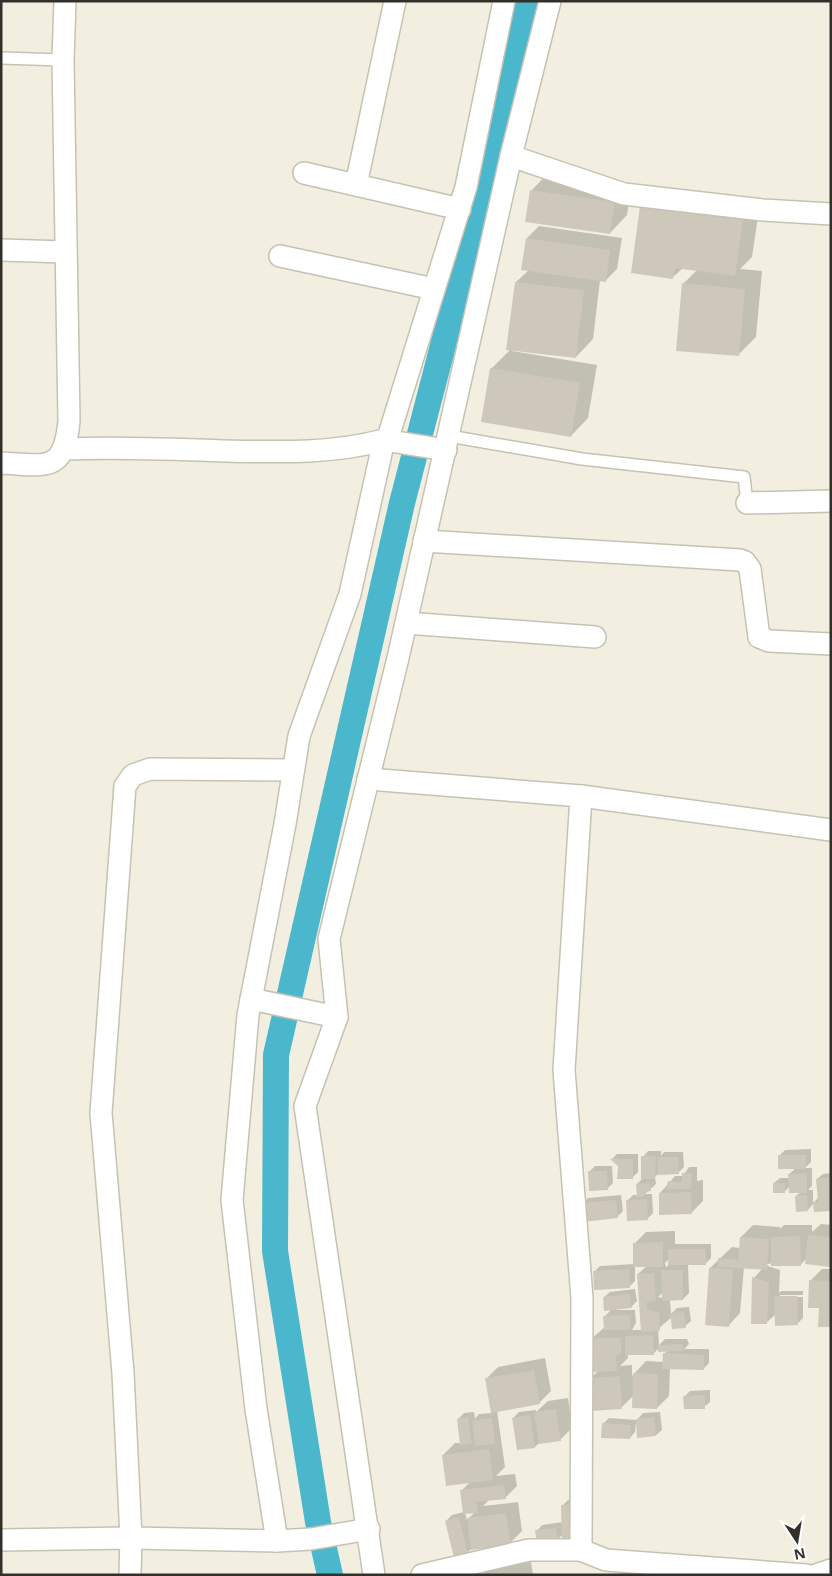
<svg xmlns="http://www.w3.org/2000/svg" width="832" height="1576" font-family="'Open Sans',sans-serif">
<rect width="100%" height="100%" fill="#f3efe0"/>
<g fill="#0003" fill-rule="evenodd">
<path d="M549 172 632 185 627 215 610 233 527 221 532 190Z"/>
<path d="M760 203 752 257 740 269 762 271 756 337 738 355 683 284 697 270 683 268 673 277 642 207Z"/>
<path d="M539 226 622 238 617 269 605 281 600 280 593 339 576 357 512 349V351L597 365 588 418 571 436 491 369 511 349 516 282 529 270 527 238Z"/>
<path d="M811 1149V1162L805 1168H812V1186L808 1190H813V1203L819 1197 817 1179 823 1174 831 1173V1209L814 1203 808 1210 796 1196 801 1192 790 1186 785 1191 774 1183 780 1178H789V1174L796 1168 779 1156 785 1150Z"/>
<path d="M648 1151H661V1156L664 1152H683L684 1167 678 1173 658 1174 655 1177 656 1184 645 1194H652L653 1213 647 1219 627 1201 633 1195H638L637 1184 642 1179 643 1157Z"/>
<path d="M617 1154H638V1172L632 1178 612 1159Z"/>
<path d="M595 1166H612L613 1183 607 1189 589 1172Z"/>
<path d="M689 1167H697V1181L703 1180V1201L691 1213 660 1193 675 1176H683Z"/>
<path d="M621 1195 623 1211 617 1217 582 1204 588 1198Z"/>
<path d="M821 1224 831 1225 829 1265 806 1259 800 1265 772 1263 765 1265 780 1270 779 1293 781 1291H803V1295H780V1297H803V1318L797 1324 776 1314 766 1323 754 1278 762 1269 744 1267 740 1313 729 1325 710 1268 732 1247 740 1248 741 1237 753 1225 780 1227V1229L784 1225H812V1232Z"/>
<path d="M675 1231V1244H711V1258L705 1264H688L689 1293 683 1299H670L671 1314 677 1308 689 1307 691 1321 685 1326 672 1317 658 1329 659 1345 665 1339H687L689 1344 684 1349H709V1363L703 1369 670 1368 669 1396 657 1408 634 1395 621 1408 591 1378 599 1370 591 1339 605 1327V1316L612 1309 604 1297 610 1292 635 1289 637 1301 631 1307 616 1308V1310H635L636 1323 632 1330H642L638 1274 647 1266H635V1281L629 1287 594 1272 600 1266 635 1264 634 1244 646 1232ZM669 1259V1265L666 1267 665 1263ZM663 1292V1298L658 1297ZM659 1348 668 1350 664 1354V1362L646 1361 632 1376V1365L620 1366 628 1358V1354H653Z"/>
<path d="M822 1269H831V1326L810 1281Z"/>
<path d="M545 1358 551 1391 539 1403 497 1411 505 1467 496 1476 515 1474 517 1486 505 1498 489 1500 483 1506 518 1502 522 1531 510 1543 471 1549 468 1552 446 1521 452 1515 464 1512 461 1491 470 1482 443 1455 455 1443H461L458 1419 464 1413 474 1412 475 1419 479 1414 492 1413 486 1379 498 1367ZM475 1512 467 1520 465 1513Z"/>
<path d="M710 1390V1402L704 1407 685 1396 690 1391Z"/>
<path d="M568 1398 572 1428 560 1440 540 1442 535 1447 518 1449 513 1418 519 1412 536 1410V1412L548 1401Z"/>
<path d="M660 1412 662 1430 656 1435 636 1423 635 1432 630 1438 603 1424 609 1418 637 1420 643 1413Z"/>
<path d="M580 1499 563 1534 557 1540 537 1531 542 1525 563 1522 562 1506 568 1500Z"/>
<path d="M531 1562 533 1575H482L492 1565Z"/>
</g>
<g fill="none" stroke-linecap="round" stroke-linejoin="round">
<path stroke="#4ab7cd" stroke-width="26" d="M330 1575 318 1522 275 1251 276 1055 402 503 484 188 529 1"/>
</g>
<g fill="#cdc8ba">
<path d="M530 190 615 202 610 234 525 222Z"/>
<path d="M640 206 743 220 735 276 675 268 673 279 631 273Z"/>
<path d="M526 238 610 250 606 282 521 270Z"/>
<path d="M515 282 584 290 576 358 506 350Z"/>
<path d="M682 283 745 289 739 356 676 351Z"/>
<path d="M490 368 580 383 571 437 481 422Z"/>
<rect x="778" y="1155" width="28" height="14"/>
<path d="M641 1156H656L655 1179H641Z"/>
<path d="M657 1157H678L679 1174 658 1175Z"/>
<path d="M610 1159H633V1179H617L618 1166Z"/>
<path d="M588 1171H607L608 1190 589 1191Z"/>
<path d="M682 1173H692L691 1189H666L668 1181 682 1182Z"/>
<path d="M807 1173V1193H789L788 1174Z"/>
<path d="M831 1177V1211L814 1212 813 1202H818L816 1179Z"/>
<path d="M650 1183 651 1191 645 1192V1196L637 1197 636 1184Z"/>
<rect x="773" y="1183" width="12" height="10"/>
<path d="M691 1192 692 1214 659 1215V1193Z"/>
<path d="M807 1195 808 1211 796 1212 795 1196Z"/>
<path d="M647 1199 648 1220 627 1221 626 1200Z"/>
<path d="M616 1200 618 1218 583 1222 581 1203Z"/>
<path d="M808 1235 831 1237 830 1267 805 1264Z"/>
<path d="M800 1236 801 1266H771V1237Z"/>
<path d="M740 1237 769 1239 767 1270 718 1267V1258L738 1260Z"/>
<path d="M663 1242V1267H633V1243Z"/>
<rect x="668" y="1249" width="38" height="16"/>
<path d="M709 1268 733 1269 729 1327 705 1325Z"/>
<path d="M629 1269 630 1288 594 1290 593 1271Z"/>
<path d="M661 1270H683V1300L662 1301Z"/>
<path d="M654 1273 656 1301 647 1302V1309L659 1312 660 1331 641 1332 637 1274Z"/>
<path d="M752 1277 769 1282 767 1324H751Z"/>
<path d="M809 1280 831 1281V1327H818L819 1308H808Z"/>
<path d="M630 1294 632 1308 604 1311 603 1297Z"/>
<path d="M774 1296H797L798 1325 775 1326Z"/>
<path d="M684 1312 686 1328 672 1329 670 1313Z"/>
<path d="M630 1315 631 1330H604L603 1316Z"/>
<path d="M653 1335 654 1355H625V1336Z"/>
<path d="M590 1338H621V1353L616 1356 617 1371 591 1372Z"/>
<path d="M682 1344 684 1351 658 1352V1345Z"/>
<path d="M663 1353 704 1355V1370L662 1369Z"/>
<path d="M534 1370 540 1404 491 1413 485 1378Z"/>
<path d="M633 1373 658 1374 657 1409 632 1408Z"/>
<path d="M620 1376 622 1409 591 1411 589 1378Z"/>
<path d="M705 1395V1409H684L683 1396Z"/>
<path d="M556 1409 561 1441 539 1444 534 1412Z"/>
<path d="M530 1415 535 1448 517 1450 512 1418Z"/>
<path d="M468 1417 472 1443 460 1445 457 1419Z"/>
<path d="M654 1417 656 1436 637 1438 636 1419Z"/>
<path d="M492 1418 495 1444 475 1446 472 1420Z"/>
<path d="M602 1423 631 1425 630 1439 601 1438Z"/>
<path d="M489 1449 493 1480 446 1486 442 1455Z"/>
<path d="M504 1485 506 1499 476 1502 478 1513 463 1514 460 1490Z"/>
<path d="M574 1504 576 1540H562L561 1505Z"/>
<path d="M506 1513 511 1545 471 1550 467 1518Z"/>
<path d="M459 1517 468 1553 454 1557 445 1521Z"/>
<path d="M556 1528 558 1541 537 1544 535 1530Z"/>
<path d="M619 1569 657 1570V1575H619Z"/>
</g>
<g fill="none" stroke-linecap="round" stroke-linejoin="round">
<g stroke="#c6c2b3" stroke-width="14">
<g id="service">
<path d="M1 58 63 60"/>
<path d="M449 436 582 459 744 477 747 503"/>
</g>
</g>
<g stroke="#c6c2b3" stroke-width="24">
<g id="minor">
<path d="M511 156 624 194 763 210 831 214"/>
<path d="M304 173 460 209"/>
<path d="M356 185 395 1"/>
<path d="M1 250 65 252"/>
<path d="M280 256 434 289"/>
<path d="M384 440 446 450"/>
<path d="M387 441 466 187 504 1"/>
<path d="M65 449C118 447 171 449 225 451 278 452 331 454 384 440L350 594 299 736 285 824 248 1015 232 1200 256 1409 277 1541"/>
<path d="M1 463C46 465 64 474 69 421L63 60 65 1"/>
<path d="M747 503 831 501"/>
<path d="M424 541 740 560 745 562 750 569 759 637 769 641 831 644"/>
<path d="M406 623 595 637"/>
<path d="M368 779 581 796 564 1070 582 1298 581 1550"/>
<path d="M581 796 831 830"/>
<path d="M251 999 337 1017"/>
<path d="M1 1540 131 1538 277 1541 311 1539 369 1529"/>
<path d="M130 1575 131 1538 123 1373 101 1113 125 786 133 775 150 769 293 770"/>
<path d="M374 1575 305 1106 337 1017 329 939 398 658 511 156 550 1"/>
<path d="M422 1575 529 1550H581L606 1560 806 1575"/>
<path d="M816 1575 831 1570"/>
</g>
</g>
<use href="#service" stroke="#fff" stroke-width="11"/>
<use href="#minor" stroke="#fff" stroke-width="21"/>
</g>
<rect width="832" height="1576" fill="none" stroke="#32302a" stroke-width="5"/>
<g transform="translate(797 1541) rotate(168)" stroke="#ffffff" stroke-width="4" paint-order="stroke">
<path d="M0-4L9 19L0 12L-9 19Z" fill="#32302a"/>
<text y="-8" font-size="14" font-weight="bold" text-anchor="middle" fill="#32302a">N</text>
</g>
</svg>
